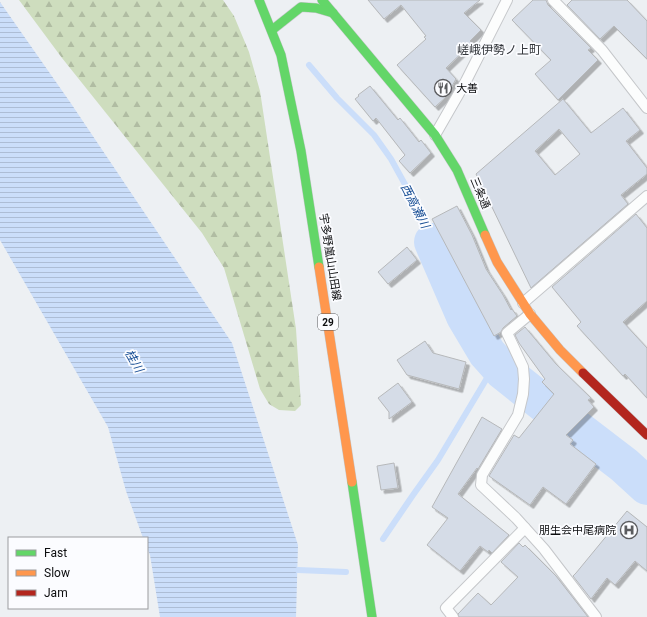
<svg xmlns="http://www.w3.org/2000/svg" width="647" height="617" font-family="Roboto,'Noto Sans JP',sans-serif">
<defs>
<pattern id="forest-firs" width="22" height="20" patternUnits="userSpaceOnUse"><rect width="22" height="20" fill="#ceddbe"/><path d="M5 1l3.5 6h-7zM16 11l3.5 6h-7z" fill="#b0bca2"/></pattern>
<pattern id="water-rules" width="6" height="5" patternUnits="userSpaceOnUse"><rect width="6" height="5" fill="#cbdefa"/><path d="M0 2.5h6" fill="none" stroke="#adbdd5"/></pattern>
<filter id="shadow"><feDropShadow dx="3.5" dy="3.5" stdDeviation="0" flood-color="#0004"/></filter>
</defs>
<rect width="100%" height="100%" fill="#edf0f3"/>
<path fill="url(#forest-firs)" d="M19 0H223L234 16 249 52 260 91 296 329 301 405 295 411 279 410 269 404 260 389 224 268 202 233 62 58Z"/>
<path fill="url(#water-rules)" d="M0 2 70 102 232 343 298 545 296 617H160L150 555 147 548V538H143L126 491 108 427 0 240Z"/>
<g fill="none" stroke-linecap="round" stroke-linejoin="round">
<g stroke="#cbdefa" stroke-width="6">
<path d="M309 65 337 98 374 135 391 159 407 188 433 242"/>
<path d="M383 539 413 495 438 460 496 363"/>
<path d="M298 570 346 572"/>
</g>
<path stroke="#cbdefa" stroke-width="38" d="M433 242 465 316 487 353 503 371 547 406 624 465 647 486"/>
</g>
<g fill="#d5dce7" stroke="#b6b8ba" fill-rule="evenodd" filter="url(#shadow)">
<path d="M368 0H480L464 13 481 30 470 41 472 43 446 68 456 79 446 97 435 107 397 65 426 39 424 37 426 36 401 5 384 19Z"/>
<path d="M533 0H546L548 5 591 48 588 50 598 60 558 100 535 74 551 60 512 20Z"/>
<path d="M572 0H627L647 21V59L614 26 600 39 567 5Z"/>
<path d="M370 86 398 120 400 118 419 142 421 140 431 153 410 173 399 161 405 155 376 118 373 121 355 99 359 96 358 95Z"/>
<path d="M563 99 591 133 623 108 640 130 626 141 647 168V174L621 195 628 204 531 288 476 174ZM559 129 580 154 555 175 535 151Z"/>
<path d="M457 206 472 235 486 269 503 295 511 310 512 309 517 316 503 328 501 332 494 336 432 219Z"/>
<path d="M636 214 647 228V301L623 322 647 348V398L625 374 623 376 577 326 581 322 552 287Z"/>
<path d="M407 247 417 260 388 284 378 272Z"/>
<path d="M525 327 556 364 591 398 588 400 594 407 566 435 573 440 570 444 596 464 566 504 543 487 530 505 489 476 514 435 519 438 554 394 542 382 545 379 519 343 515 335Z"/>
<path d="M425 341 433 353 466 362 459 389 407 375 397 360Z"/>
<path d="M398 383 412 402 389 419V412L378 398Z"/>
<path d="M482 417 502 429 478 469 477 468 458 494 509 535 492 553 489 550 488 552 480 546 460 571 427 545 448 518 432 507Z"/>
<path d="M394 463 398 488 381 490 377 466Z"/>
<path d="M627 511 647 527V571L635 561 615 585 607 578 591 599 573 576 576 573Z"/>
<path d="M519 543 523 547 525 545 556 576 588 617H459L458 614 478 593 491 605 518 577 501 562Z"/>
</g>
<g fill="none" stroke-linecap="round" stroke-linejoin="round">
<g stroke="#c5c7ca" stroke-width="12">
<g id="lane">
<path d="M553 0 602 50 647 108"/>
<path d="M435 135 466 81 507 0"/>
<path d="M523 303 647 196"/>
<path d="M530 314 507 333 523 367 524 379 523 394 518 415 482 475 481 485 516 518 544 549 596 617"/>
<path d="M453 617 446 608 525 528"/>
</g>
</g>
<g stroke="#c5c7ca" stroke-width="10">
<g id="fast">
<path d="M259 0 281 55 301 151 319 267"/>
<path d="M322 0 435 135 457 170 485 235"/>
<path d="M272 30 301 7 316 8 333 13"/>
<path d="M352 482 372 617"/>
</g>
</g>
<g stroke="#c5c7ca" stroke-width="10">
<g id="slow">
<path d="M485 235 497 262 530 314 560 350 583 373"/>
<path d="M319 267 352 482"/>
</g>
</g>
<g stroke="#c5c7ca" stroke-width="10">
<path id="jam" d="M583 373 647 435"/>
</g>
<use href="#lane" stroke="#fcfdfd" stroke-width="10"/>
<use href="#fast" stroke="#63d668" stroke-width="9"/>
<use href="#slow" stroke="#ff974d" stroke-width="9"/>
<use href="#jam" stroke="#b3261e" stroke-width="9"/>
</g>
<defs>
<g id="restaurant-ring" transform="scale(0.9)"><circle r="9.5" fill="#fbfcff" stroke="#5b5c5f" stroke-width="1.5"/><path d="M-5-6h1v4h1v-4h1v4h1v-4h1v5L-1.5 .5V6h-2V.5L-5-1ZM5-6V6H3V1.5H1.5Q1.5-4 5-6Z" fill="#5b5c5f"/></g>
<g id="hospital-ring" transform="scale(0.9)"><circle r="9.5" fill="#fbfcff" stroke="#5b5c5f" stroke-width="1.5"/><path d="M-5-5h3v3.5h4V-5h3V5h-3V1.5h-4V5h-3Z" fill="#5b5c5f"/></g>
</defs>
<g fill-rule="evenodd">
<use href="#restaurant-ring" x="443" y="88"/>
<use href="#hospital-ring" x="629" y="530"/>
</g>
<g text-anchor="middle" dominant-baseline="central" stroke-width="3.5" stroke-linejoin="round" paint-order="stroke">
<rect fill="#fbfcff" stroke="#545557" stroke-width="1" x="318" y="314" width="20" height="16" rx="3"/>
<g font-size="10" font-weight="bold" fill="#0c0d0f">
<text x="328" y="322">29</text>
</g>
<g font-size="11" fill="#0c0d0f" stroke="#fbfcff" text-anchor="start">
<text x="456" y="88">大善</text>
<text x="616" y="530" text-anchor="end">朋生会中尾病院</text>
</g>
<g font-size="11" fill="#0c0d0f" stroke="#fbfcff">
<text transform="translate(480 193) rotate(67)">三条通</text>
<text transform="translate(330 257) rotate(81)">宇多野嵐山山田線</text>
</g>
<g font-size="12" fill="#32353a" stroke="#fbfcff">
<text x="499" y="50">嵯峨伊勢ノ上町</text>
</g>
<g font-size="12" font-style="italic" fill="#144b93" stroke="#fbfcff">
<text transform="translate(415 206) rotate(63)">西高瀬川</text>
<text transform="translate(134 361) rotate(60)">桂川</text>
</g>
</g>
<rect x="8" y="537" width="140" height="72" fill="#fbfcff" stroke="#9b9c9f"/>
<rect x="16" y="550" width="20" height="6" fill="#63d668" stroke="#9b9c9f"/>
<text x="44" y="557" font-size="12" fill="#0c0d0f">Fast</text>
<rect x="16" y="570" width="20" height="6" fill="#ff974d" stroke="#9b9c9f"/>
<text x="44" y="577" font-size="12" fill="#0c0d0f">Slow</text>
<rect x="16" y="590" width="20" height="6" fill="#b3261e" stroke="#9b9c9f"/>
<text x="44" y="597" font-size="12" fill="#0c0d0f">Jam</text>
</svg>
